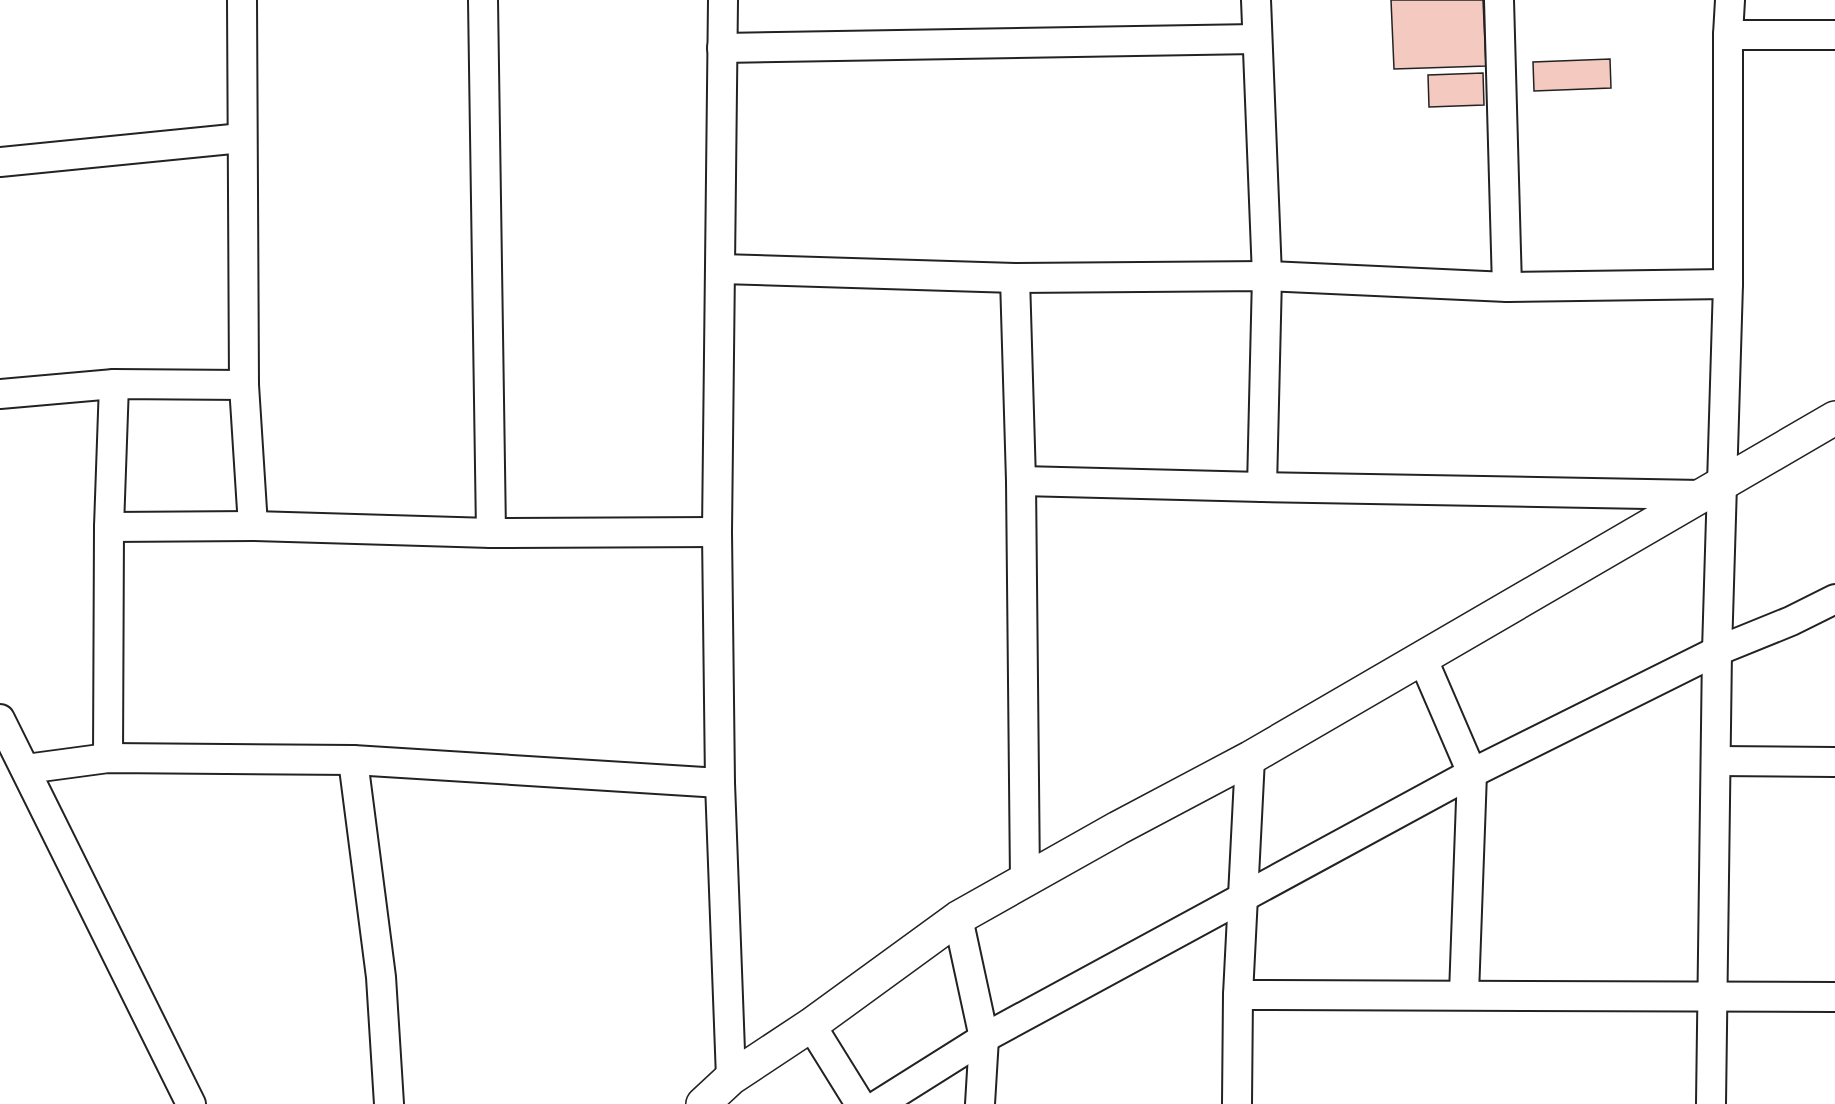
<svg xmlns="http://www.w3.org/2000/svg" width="1835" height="1104" font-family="Figtree,sans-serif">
<rect width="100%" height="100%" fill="#fff"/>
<g fill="#f3c9c0" stroke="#222" stroke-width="1.5">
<path d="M1391 0H1483L1486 66 1394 69Z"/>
<path d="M1610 59 1611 88 1534 91 1533 62Z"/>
<path d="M1483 73 1484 105 1429 107 1428 75Z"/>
</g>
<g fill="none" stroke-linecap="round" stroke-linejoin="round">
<g stroke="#222" stroke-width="32">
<g id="street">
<path d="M242 0 244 385 253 526"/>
<path d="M483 0 491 533"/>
<path d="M723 0 717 532 720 783 731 1078"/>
<path d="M1256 0 1267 276 1262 487"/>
<path d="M1499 0 1507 287"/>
<path d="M1728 35H1835"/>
<path d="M722 48 1256 39"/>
<path d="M0 162 242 138"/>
<path d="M721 269 1015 278 1267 276 1507 287 1728 284"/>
<path d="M1015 278 1021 481 1025 880"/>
<path d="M0 394 114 384 244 385"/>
<path d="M1021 481 1262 487 1702 495"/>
<path d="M109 527 253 526 491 533 717 532"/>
<path d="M1422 657 1472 773 1464 994"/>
<path d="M0 719 191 1104"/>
<path d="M108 758 109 527 114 384"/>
<path d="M353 760 381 977 389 1104"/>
<path d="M1716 761 1835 762"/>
<path d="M26 769 108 758 353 760 720 783"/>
<path d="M958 918 984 1038 980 1104"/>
<path d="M1238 995 1835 997"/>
<path d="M811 1025 860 1104"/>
<path d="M879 1104 984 1038 1472 773 1717 651 1791 621 1835 599"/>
<path d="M1237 1104 1238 995 1250 758"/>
<path d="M1711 1104 1717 651 1728 284V35L1730 0"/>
</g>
</g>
<g stroke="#222" stroke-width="36">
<path id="secondary" d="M703 1104 731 1078 811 1025 958 918 1118 828 1250 758 1835 418"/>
</g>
<use href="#street" stroke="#fff" stroke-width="28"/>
<use href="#secondary" stroke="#fff" stroke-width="33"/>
</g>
</svg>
